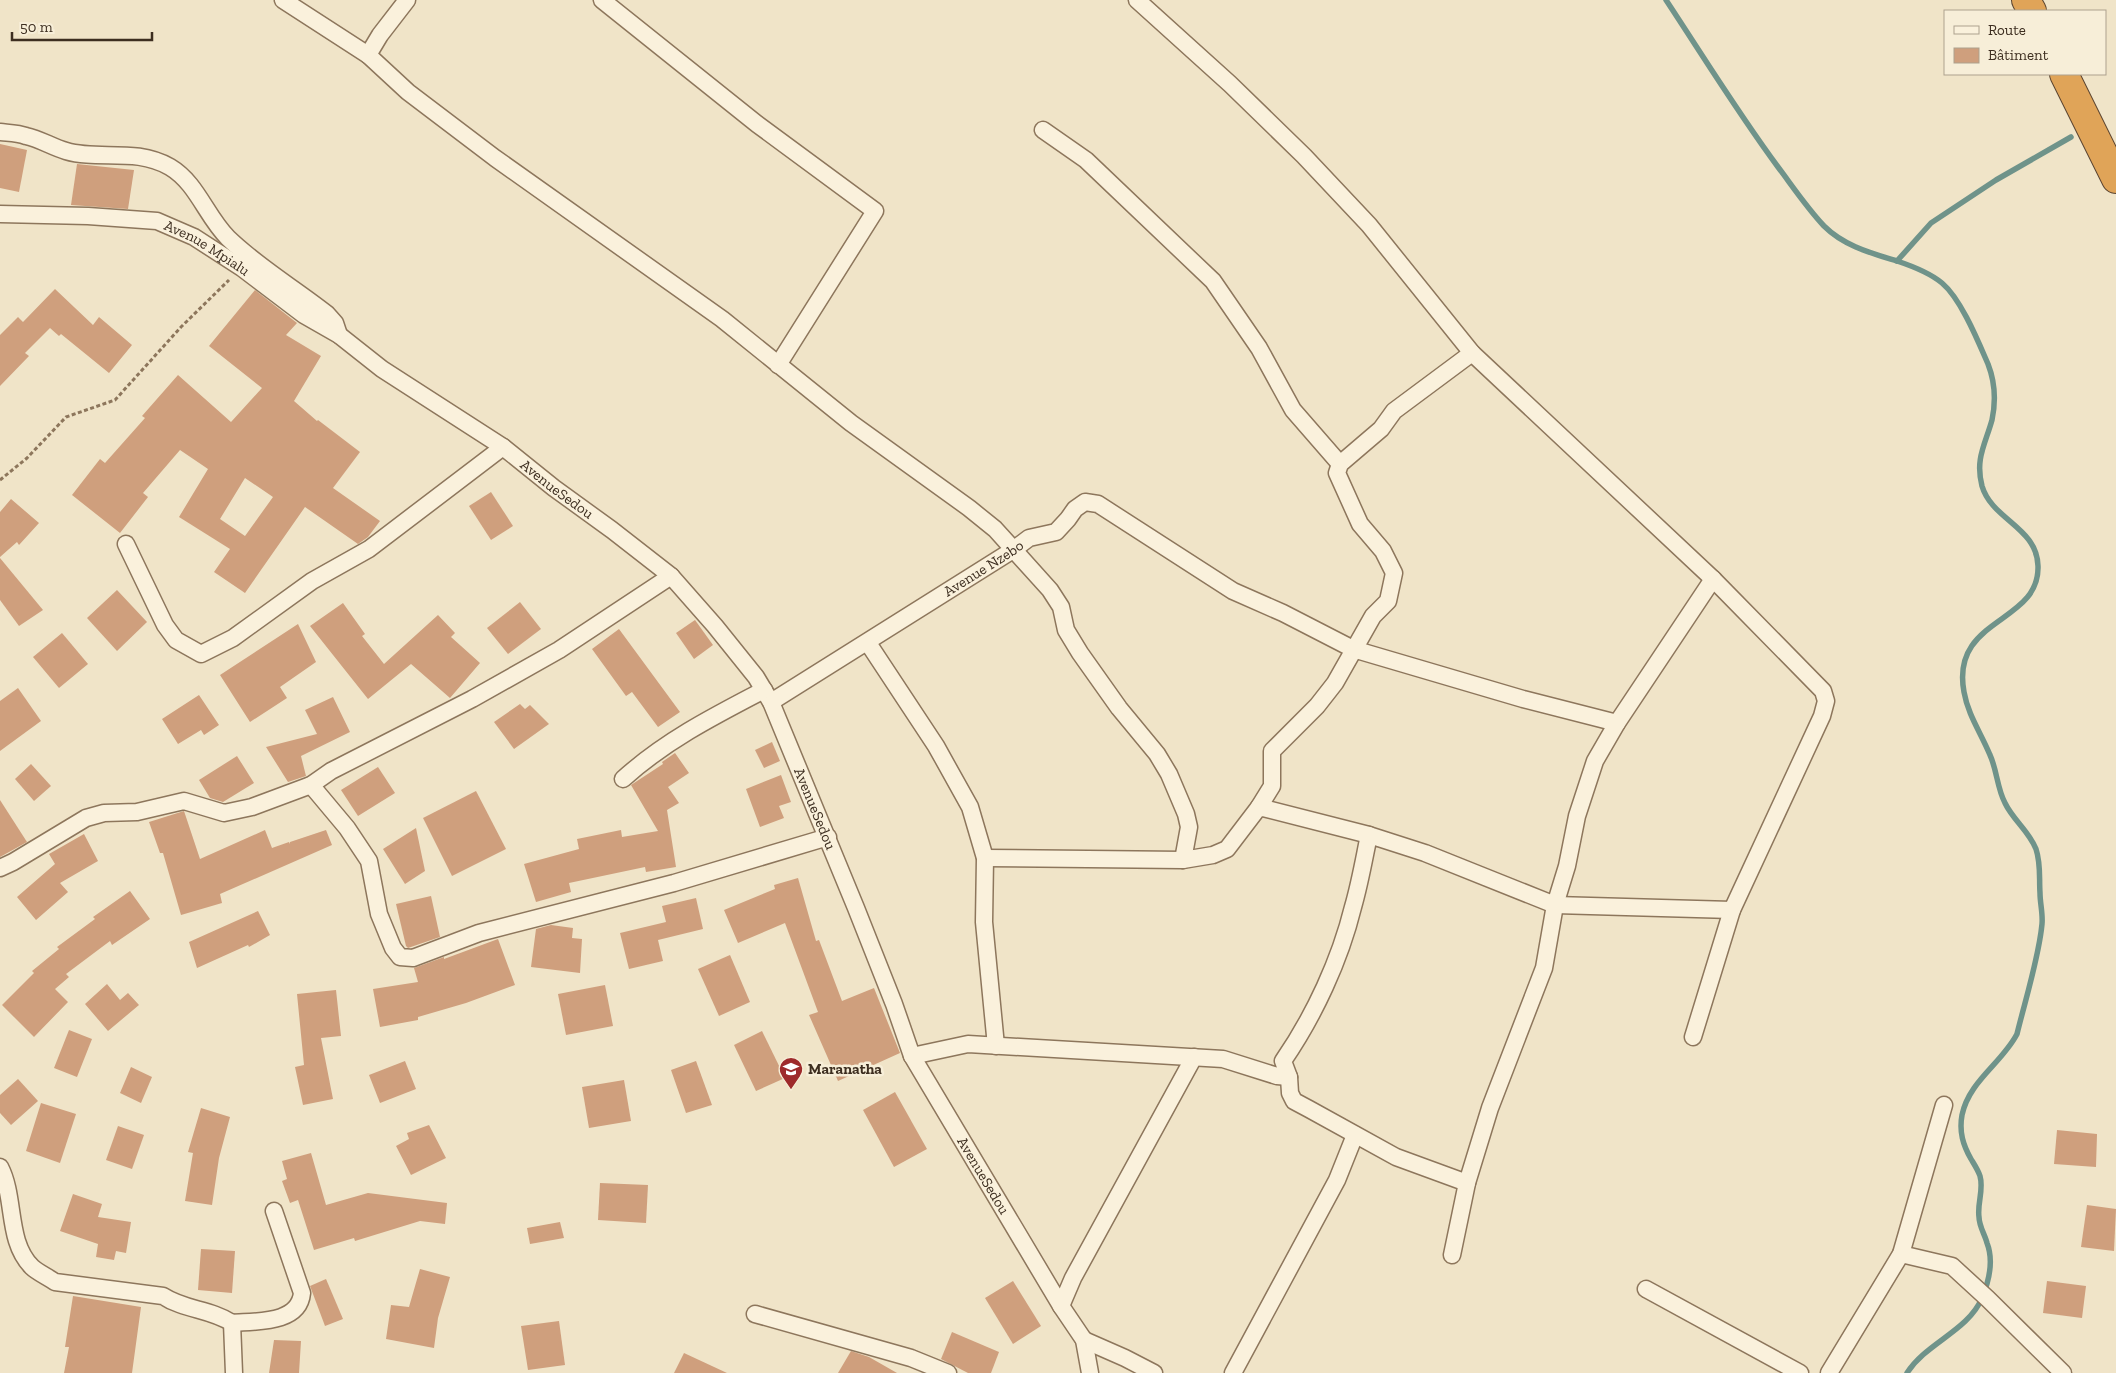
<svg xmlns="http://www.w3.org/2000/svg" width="2116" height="1373" font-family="'Zilla Slab',serif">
<rect width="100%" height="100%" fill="#f0e4c8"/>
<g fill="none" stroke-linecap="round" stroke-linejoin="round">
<g stroke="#6f938a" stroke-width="5.5">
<path d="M1666 0C1703 56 1738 113 1778 167 1793 187 1807 208 1824 226 1844 246 1871 253 1897 261 1912 266 1930 273 1942 283 1961 299 1978 341 1988 364 1995 382 1996 401 1992 420 1985 445 1975 459 1982 486 1992 520 2037 527 2038 566 2040 624 1950 617 1964 692 1968 715 1981 733 1990 755 1997 770 1997 788 2005 803 2013 820 2029 831 2036 849 2041 864 2039 878 2040 893 2040 903 2043 914 2042 924 2039 957 2025 1001 2017 1034 2002 1063 1969 1081 1962 1115 1959 1132 1963 1145 1971 1159 1974 1164 1978 1170 1980 1176 1984 1190 1977 1203 1979 1217 1979 1226 1985 1235 1987 1243 1994 1261 1989 1281 1982 1298 1968 1331 1926 1343 1907 1373"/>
<path d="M1897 261 1931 223 1996 180 2071 137"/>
</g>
</g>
<g fill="#cf9f7d" fill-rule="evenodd">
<path d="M0 144 27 150 19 192 0 188Z"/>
<path d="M77 164 134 170 128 209 71 205Z"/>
<path d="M55 289 93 325 99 317 132 345 109 373 61 334 59 336 50 328 25 353 29 356 0 386V335L18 317 23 322Z"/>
<path d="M255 290 297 323 286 335 321 356 294 401 317 421 318 420 360 452 333 488 380 521 368 537 358 544 305 507 245 593 214 572 230 549 179 517 208 469 180 450 143 493 148 497 120 533 72 495 100 459 105 463 145 418 142 416 178 375 231 422 262 388 209 346ZM245 478 273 497 245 536 220 519Z"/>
<path d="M491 492 513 526 491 540 469 506Z"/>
<path d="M11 499 39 523 19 545 17 542 0 557V512Z"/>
<path d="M0 558 43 610 19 626 0 600Z"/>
<path d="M117 590 147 622 117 651 87 618Z"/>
<path d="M520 602 541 629 508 654 487 628Z"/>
<path d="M343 603 365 634 362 636 384 664 438 615 455 633 451 637 480 663 450 698 411 664 368 699 310 626Z"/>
<path d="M695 620 713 645 694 659 676 633Z"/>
<path d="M298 624 316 662 280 687 287 698 250 722 220 675Z"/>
<path d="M619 629 680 712 658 727 632 692 626 696 592 649Z"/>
<path d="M62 633 88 664 59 688 33 657Z"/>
<path d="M18 688 41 721 0 751V701Z"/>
<path d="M199 695 219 725 204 735 201 730 178 744 162 719Z"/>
<path d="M333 697 350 732 301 756 306 776 288 782 266 747 317 734 305 710Z"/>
<path d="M520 704 525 709 530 705 549 724 514 749 494 722Z"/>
<path d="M772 742 780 761 764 768 755 750Z"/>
<path d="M675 753 689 773 668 787 679 803 667 810 676 867 646 872 645 867 569 883 571 892 536 902 524 864 579 849 577 839 621 830 622 837 658 831 631 785 663 764 662 762Z"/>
<path d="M237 756 254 783 223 802 210 798 199 780Z"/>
<path d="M31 764 51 786 34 801 15 779Z"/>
<path d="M378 767 395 793 358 816 341 790Z"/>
<path d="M781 775 791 802 779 806 784 818 760 827 746 789Z"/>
<path d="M476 791 506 849 452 876 423 818Z"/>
<path d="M0 800 27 842 0 857Z"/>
<path d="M184 811 200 859 265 830 272 848 289 842 290 844V842L326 830 332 845 220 894 222 903 181 915 163 853H160L149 822Z"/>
<path d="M416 828 425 871 405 884 383 849Z"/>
<path d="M84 834 98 861 60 883 68 892 36 920 17 897 55 864 49 854Z"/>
<path d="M798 878 816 941 819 940 842 1001 874 988 900 1053 838 1081 809 1015 818 1012 785 923 738 943 724 910 775 889 774 885Z"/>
<path d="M130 891 150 919 112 945 110 941 66 974 69 977 55 989 68 1002 34 1037 2 1005 34 973 32 971 59 949 57 947 95 919 93 917Z"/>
<path d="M431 896 440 937 408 948 406 946 396 904Z"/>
<path d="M696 898 703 929 658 940 663 961 629 969 620 933 666 922 662 906Z"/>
<path d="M258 911 270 935 249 947 248 945 197 968 189 942Z"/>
<path d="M551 925 573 928 572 938 582 939 580 973 531 967 536 929Z"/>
<path d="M498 939 515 985 466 1003 418 1017V1020L380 1027 373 989 418 982 414 968 444 957V959Z"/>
<path d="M730 955 750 1002 719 1016 698 969Z"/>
<path d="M107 984 120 1000 128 993 139 1005 108 1031 85 1004Z"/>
<path d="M605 985 613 1026 566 1035 558 994Z"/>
<path d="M336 990 341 1036 321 1038 333 1099 303 1105 295 1067 304 1065 297 994Z"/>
<path d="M69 1030 92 1039 77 1077 54 1068Z"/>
<path d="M762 1031 785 1078 756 1091 734 1045Z"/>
<path d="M405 1061 416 1089 380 1103 369 1075Z"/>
<path d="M696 1061 712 1105 686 1113 671 1070Z"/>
<path d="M131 1067 152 1077 141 1103 120 1093Z"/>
<path d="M18 1079 38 1101 11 1125 0 1113V1095Z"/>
<path d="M624 1080 631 1121 589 1128 582 1087Z"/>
<path d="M895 1092 927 1149 894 1167 863 1110Z"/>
<path d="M41 1103 76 1114 60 1163 26 1151Z"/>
<path d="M201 1108 230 1117 219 1158 212 1205 185 1201 193 1153 188 1152Z"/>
<path d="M429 1125 446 1158 411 1175 396 1146 409 1139 407 1133Z"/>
<path d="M118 1126 144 1135 132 1169 106 1160Z"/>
<path d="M2057 1130 2097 1134 2096 1167 2054 1164Z"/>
<path d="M311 1153 326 1205 368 1193 447 1203 445 1224 420 1221 355 1241 354 1238 314 1250 298 1200 290 1203 282 1181 287 1179 282 1161Z"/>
<path d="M600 1183 648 1185 646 1223 598 1220Z"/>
<path d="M73 1194 102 1204 98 1217 131 1222 126 1253 116 1251 114 1260 96 1257 98 1244 60 1231Z"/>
<path d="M2087 1205 2116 1209 2114 1251 2081 1247Z"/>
<path d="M560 1222 564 1238 530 1244 527 1228Z"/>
<path d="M201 1249 235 1251 232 1293 198 1290Z"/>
<path d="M420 1269 450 1277 438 1318 434 1348 386 1339 391 1305 409 1307Z"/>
<path d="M326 1279 343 1319 325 1326 310 1286Z"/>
<path d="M1013 1281 1041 1326 1013 1344 985 1298Z"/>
<path d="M2047 1281 2086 1286 2082 1318 2043 1313Z"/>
<path d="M73 1296 141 1307 132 1373H64L69 1347H65Z"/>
<path d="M559 1321 565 1365 528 1370 521 1326Z"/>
<path d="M952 1332 999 1352 991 1373H968L941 1359Z"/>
<path d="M274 1340 301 1341 299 1373H269Z"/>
<path d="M851 1351 869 1357 897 1373H838Z"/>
<path d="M684 1353 727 1373H674Z"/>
</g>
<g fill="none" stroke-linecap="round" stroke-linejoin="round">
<g stroke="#8d765c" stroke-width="19">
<g id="street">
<path d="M283 0 368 55"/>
<path d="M407 0 380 35 368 55 408 92 495 158 722 319 851 423 969 508 995 529 1050 590 1061 607 1066 630 1080 653 1119 708 1157 754 1169 774 1186 814 1189 827 1183 860"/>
<path d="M602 0 757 124 875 211 778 365"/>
<path d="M1137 0 1230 84 1304 156 1369 225 1472 353 1713 579 1823 691 1826 701 1822 716 1732 910 1693 1037"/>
<path d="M1043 130 1086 160 1213 281 1259 348 1293 410 1340 464"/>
<path d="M0 132C9 133 18 133 26 136 40 139 52 147 66 151 99 161 135 147 170 167 197 183 206 216 228 238 258 267 294 288 327 314L335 323 339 335"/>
<path id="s1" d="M0 214 88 216 157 221 194 237 242 268 304 315 339 335 382 369 503 447 554 488 612 530 671 576 715 626 756 677 771 702 856 908 894 1004 912 1056 1061 1306 1084 1340 1090 1373"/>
<path d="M126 544 165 625 176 640 201 654 233 638 312 581 369 549 503 447"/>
<path d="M868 643 936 746 970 807 985 858 984 922 996 1046"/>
<path id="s2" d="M771 702 1013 550 1029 538 1056 532 1068 519 1075 509 1085 502 1098 504 1233 591 1283 613 1353 649 1523 699 1617 723"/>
<path d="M623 779C665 741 714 716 764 690"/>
<path d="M311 785 347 828 369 861 379 914 393 948 400 957 413 958 479 933 674 883 828 837"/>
<path d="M1259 807 1272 786V751L1317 706 1335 683 1373 616 1388 601 1394 573 1383 551 1360 524 1337 473 1340 464 1381 429 1394 411 1472 353"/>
<path d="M985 858 1183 860 1213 855 1227 849 1259 807 1369 835"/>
<path d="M0 868 13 862 86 818 104 813 137 812 184 801 224 813 252 807 311 785 331 771 472 699 559 650 671 576"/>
<path d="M912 1056 968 1044 1223 1059 1277 1076 1289 1077 1283 1061C1314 1016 1340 960 1353 907 1360 883 1364 859 1369 835L1425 853 1555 905 1732 910"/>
<path d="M1289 1077 1290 1093 1294 1101 1309 1109 1396 1157 1467 1183"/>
<path d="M0 1167C16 1198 6 1241 32 1267 37 1272 48 1277 55 1282L163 1296C184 1310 211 1309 232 1323L234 1373"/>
<path d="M1901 1254 1952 1266 1988 1299 2063 1373"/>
<path d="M1452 1255 1467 1183 1490 1108 1544 968 1555 905 1567 866 1577 816 1595 761 1617 723 1713 579"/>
<path d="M1646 1289 1800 1373"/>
<path d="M1061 1306 1073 1278 1194 1057"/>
<path d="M755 1314 911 1358 948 1373"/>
<path d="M232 1323C256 1321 299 1324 302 1293L274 1211"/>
<path d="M1084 1340 1125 1358 1154 1373"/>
<path d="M1233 1373 1337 1180 1355 1135"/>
<path d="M1829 1373 1901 1254 1944 1105"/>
</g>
</g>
<g stroke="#5b4430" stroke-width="30">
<g id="highway">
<path d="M2026 0 2032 11"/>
<path d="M2064 74 2116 179"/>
</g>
</g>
<path stroke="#8d765c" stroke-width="3" stroke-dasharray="4 2.5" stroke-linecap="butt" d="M0 480 27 458 66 417 115 400 181 327 229 280"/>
<use href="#street" stroke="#faf1dc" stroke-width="16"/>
<use href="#highway" stroke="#e0a458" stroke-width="28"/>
</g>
<defs>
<g id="school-pin" transform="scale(1.25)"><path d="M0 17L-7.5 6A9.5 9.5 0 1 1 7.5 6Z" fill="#9e2a2b" stroke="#f7eed8"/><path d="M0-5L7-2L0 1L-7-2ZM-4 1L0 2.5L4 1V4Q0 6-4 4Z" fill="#fff"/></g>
</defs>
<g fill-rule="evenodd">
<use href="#school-pin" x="791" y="1069"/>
</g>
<g text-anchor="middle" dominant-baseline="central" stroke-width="5" stroke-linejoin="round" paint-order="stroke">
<g font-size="15" fill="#3d2e20" stroke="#f7eed8">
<text stroke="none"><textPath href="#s1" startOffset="214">Avenue Mpialu</textPath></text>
<text stroke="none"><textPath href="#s1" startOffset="640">AvenueSedou</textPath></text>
<text stroke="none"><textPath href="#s2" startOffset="251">Avenue Nzebo</textPath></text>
<text stroke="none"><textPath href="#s1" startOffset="1060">AvenueSedou</textPath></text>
<text stroke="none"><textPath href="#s1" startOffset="1465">AvenueSedou</textPath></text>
</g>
<g font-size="15" font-weight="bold" fill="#3d2e20" stroke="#f7eed8" text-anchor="start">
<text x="808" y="1069">Maranatha</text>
</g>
</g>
<rect x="1944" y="10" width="162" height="65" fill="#f7eed8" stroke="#ada18e"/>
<rect x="1954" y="26" width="25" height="8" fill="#faf1dc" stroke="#ada18e"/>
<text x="1988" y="35" font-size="15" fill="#3d2e20">Route</text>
<rect x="1954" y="48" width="25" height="15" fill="#cf9f7d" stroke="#ada18e"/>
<text x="1988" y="60" font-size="15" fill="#3d2e20">Bâtiment</text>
<path d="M12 32v8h140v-8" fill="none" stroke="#3d2e20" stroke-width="2.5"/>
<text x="20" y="32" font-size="15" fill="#3d2e20" stroke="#f7eed8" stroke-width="4" paint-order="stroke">50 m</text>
</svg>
